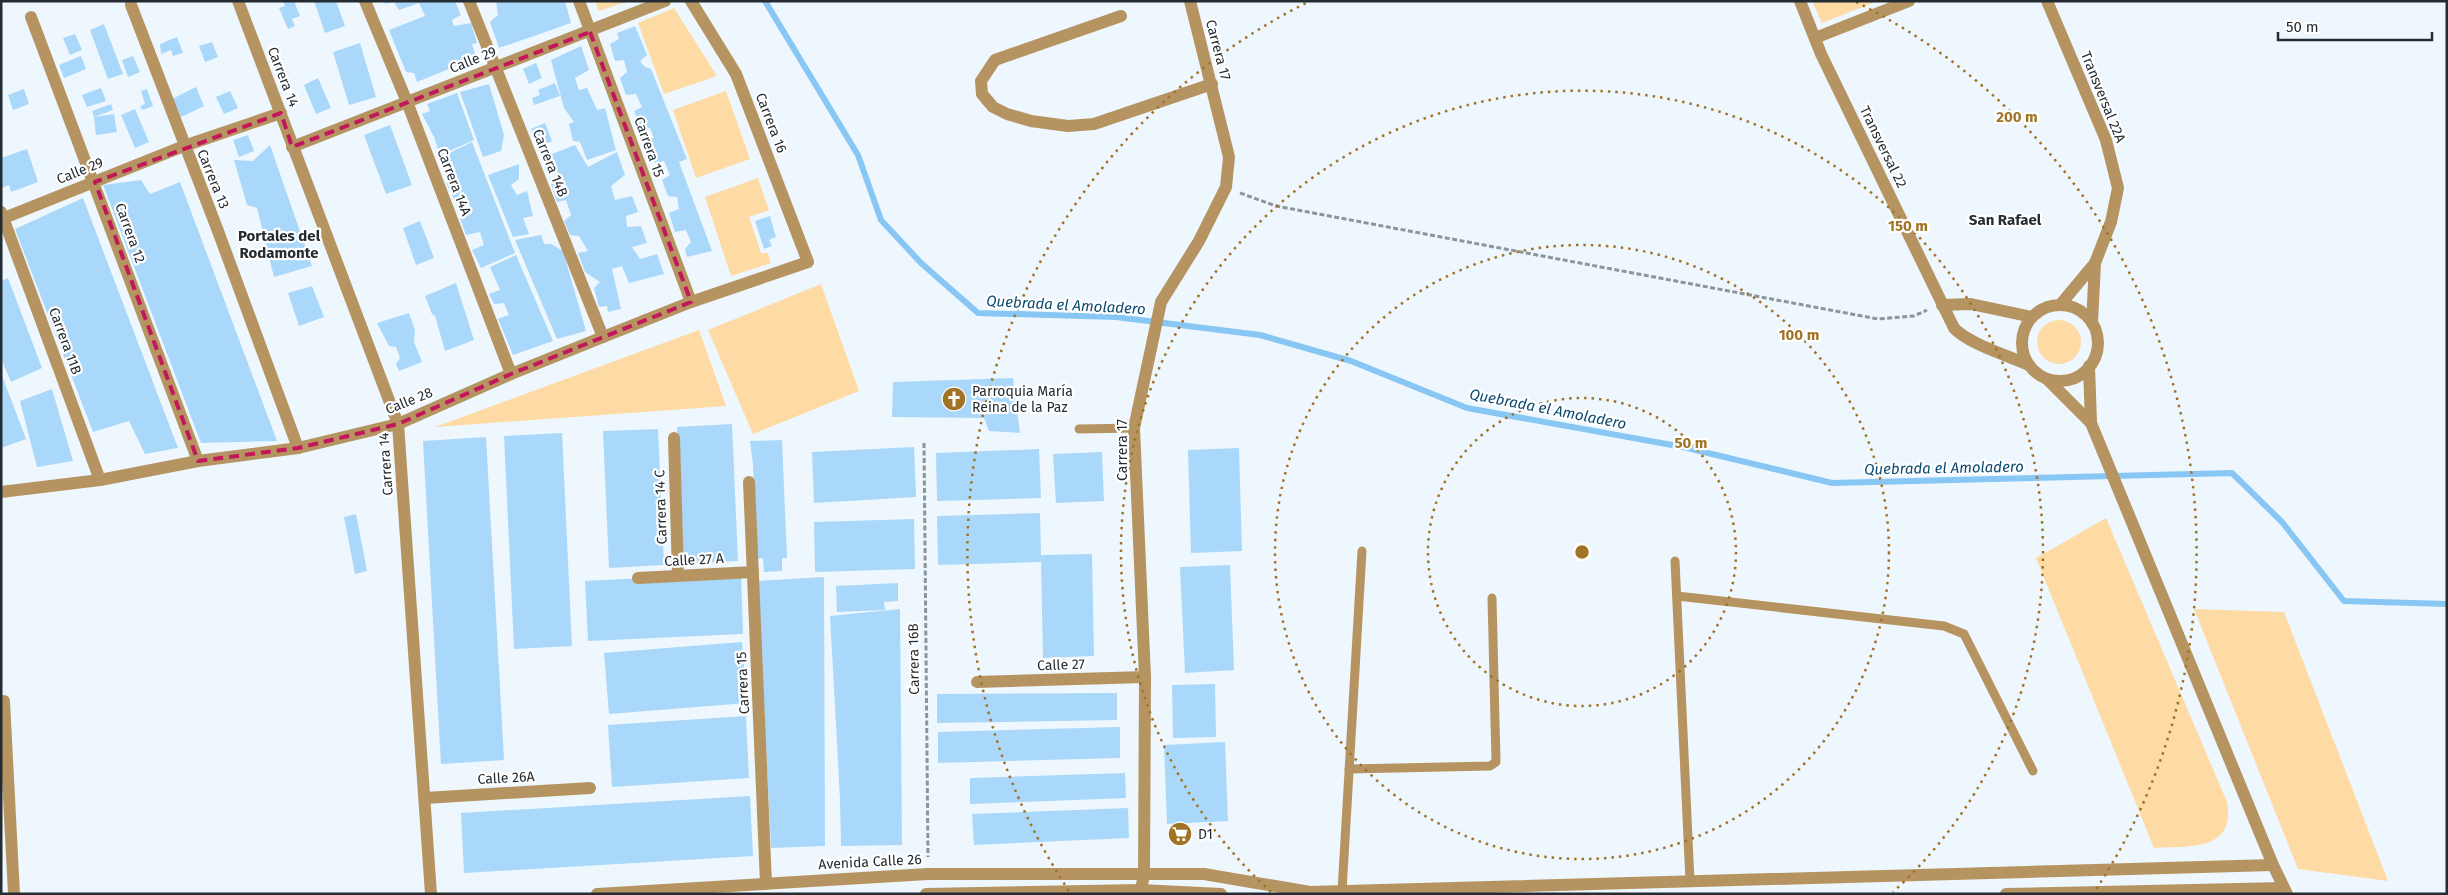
<svg xmlns="http://www.w3.org/2000/svg" width="2448" height="895" font-family="'Fira Sans',sans-serif">
<rect width="100%" height="100%" fill="#eef7fe"/>
<g fill="#fedaa5">
<path d="M595 1H628L599 11Z"/>
<path d="M1812 1H1878L1822 23Z"/>
<path d="M674 8 717 76 664 94 638 23Z"/>
<path d="M726 91 750 159 696 178 673 110Z"/>
<path d="M758 178 769 210 749 217 761 253H768L771 263 731 276 705 197Z"/>
<path d="M821 284 859 391 753 434 708 330Z"/>
<circle cx="2059" cy="342" r="22"/>
<path d="M699 330 726 406 435 427Z"/>
<path d="M2106 518 2227 802C2236 852 2188 846 2154 848L2036 558Z"/>
<path d="M2194 609 2284 612 2388 881 2298 869Z"/>
</g>
<g fill="none" stroke-linecap="round" stroke-linejoin="round">
<path stroke="#88c6f4" stroke-width="6" d="M765 1 858 155 881 220 921 263 978 313 1116 317 1260 335 1351 361 1467 408 1683 447 1832 483 2232 473 2282 522 2344 601 2447 604"/>
</g>
<g fill="#aad8fb">
<path d="M283 1H294L300 16 292 19 295 26 288 29 279 8 285 6Z"/>
<path d="M314 1H336L345 26 325 33Z"/>
<path d="M384 1H455L461 15 452 20 454 26 471 23 477 43 472 44 475 54 468 56V61L417 82 414 73 406 72 389 30 425 16 419 3 399 10 394 2 385 4Z"/>
<path d="M496 1H565L571 23 499 48 490 22 498 15Z"/>
<path d="M104 24 123 74 108 79 90 30Z"/>
<path d="M635 26 647 55 640 61 645 67 651 69 687 159 679 162 712 251 687 257 685 249 691 242 686 230 675 232 669 213 679 209 677 197 668 196 662 180 670 175 664 161 655 163 648 153 647 140 654 138 650 128 642 129 634 111 642 107 636 94 626 95 620 78 627 72 624 60 615 61 610 44 619 39 617 33Z"/>
<path d="M75 34 82 50 70 55 63 38Z"/>
<path d="M177 37 183 53 173 56 171 50 161 54 160 44Z"/>
<path d="M212 42 218 57 205 62 199 46Z"/>
<path d="M360 43 376 97 349 105 333 52Z"/>
<path d="M581 46 589 70 575 78 579 90 587 88 597 110 605 108 616 150 587 160 580 142 573 141 569 124 574 122 564 108 551 60Z"/>
<path d="M81 56 86 69 64 78 59 65Z"/>
<path d="M133 56 140 72 128 77 122 60Z"/>
<path d="M536 63 542 78 529 84 523 69Z"/>
<path d="M318 78 331 108 316 114 304 85Z"/>
<path d="M555 83 560 96 534 105 532 98 540 95 538 90Z"/>
<path d="M489 84 504 135 501 151 483 157 460 92Z"/>
<path d="M196 87 204 106 181 117 172 99Z"/>
<path d="M101 88 106 101 87 107 82 95Z"/>
<path d="M24 89 29 104 13 110 8 95Z"/>
<path d="M147 89 153 106 142 110 140 106 145 104 141 91Z"/>
<path d="M230 91 238 108 224 114 216 97Z"/>
<path d="M457 93 474 140 440 155 434 137 422 114 430 111 427 104Z"/>
<path d="M111 104 113 110 94 117 92 111Z"/>
<path d="M135 109 149 142 135 148 121 115Z"/>
<path d="M114 114 117 132 96 135 94 117Z"/>
<path d="M545 123 552 141 539 148 531 129Z"/>
<path d="M390 125 412 185 386 194 364 135Z"/>
<path d="M248 135 254 151 239 157 233 140Z"/>
<path d="M472 142 515 253 481 268 472 250 484 245 480 232 466 235 460 218 472 214 468 199 455 201 446 183 457 178 452 161 443 165 439 158Z"/>
<path d="M270 145 312 266 274 277 257 208 247 205 234 160 253 161Z"/>
<path d="M575 145 588 167 617 152 625 175 611 186 615 200 632 196 638 212 626 216 627 227 641 226 647 243 632 247 640 259 657 254 664 274 629 283 622 266 612 269 621 309 608 312 607 306 599 307 594 288 600 282 585 272 578 253 588 251 579 236 570 235 564 221 571 215 566 200 557 202 551 184 559 180 557 169 545 168 542 158Z"/>
<path d="M27 149 38 182 11 192 9 185 1 188V158Z"/>
<path d="M519 164V179L511 185 517 195 527 191 533 216 523 218 529 234 513 237 488 175Z"/>
<path d="M141 180 150 194 180 182 277 441 201 443 103 185Z"/>
<path d="M83 198 178 448 145 454 129 421 93 432 15 229Z"/>
<path d="M770 216 776 237 769 240 772 246 764 249 755 221Z"/>
<path d="M420 221 434 258 416 265 403 228Z"/>
<path d="M541 235 544 244H551L563 251 586 331 557 339 515 240Z"/>
<path d="M516 255 553 341 513 355 498 319 509 315 504 303 494 304 489 294 500 290 490 267Z"/>
<path d="M8 278 42 368 11 382 1 358V281Z"/>
<path d="M456 283 474 340 445 351 435 316 432 314 425 296Z"/>
<path d="M312 286 324 317 299 326 288 293Z"/>
<path d="M409 313 415 330 414 342 422 362 399 371 396 364 400 358 396 347 389 346 377 323Z"/>
<path d="M1 373 26 439 1 448Z"/>
<path d="M1013 378 1020 433 989 431 984 418 892 417 893 382Z"/>
<path d="M52 389 73 461 37 467 20 401Z"/>
<path d="M732 424 738 561 683 564 677 427Z"/>
<path d="M658 429 664 565 609 568 603 431Z"/>
<path d="M562 433 572 646 514 649 504 436Z"/>
<path d="M486 437 504 760 441 764 423 441Z"/>
<path d="M782 440 787 558H782V571L764 572 763 558 757 559 753 465 750 441Z"/>
<path d="M914 447 916 497 814 503 812 452Z"/>
<path d="M1239 448 1242 551 1191 553 1188 450Z"/>
<path d="M1039 449 1041 498 937 501 936 453Z"/>
<path d="M1102 452 1104 501 1056 503 1053 454Z"/>
<path d="M1040 513 1041 555 1092 554 1094 656 1043 658 1041 562 938 565 937 516Z"/>
<path d="M356 514 367 571 355 574 344 517Z"/>
<path d="M914 519 915 569 815 572 814 522Z"/>
<path d="M1230 565 1234 670 1185 673 1180 567Z"/>
<path d="M741 573 743 634 588 641 585 581Z"/>
<path d="M824 577 825 846 771 848 758 581Z"/>
<path d="M898 583V601L884 602 885 610 837 612 836 586Z"/>
<path d="M900 609 902 845 841 846 840 799 830 616Z"/>
<path d="M742 642 747 703 609 714 604 653Z"/>
<path d="M1215 684 1216 737 1173 738 1172 685Z"/>
<path d="M1117 693V720L937 723V694Z"/>
<path d="M746 716 749 778 612 787 608 725Z"/>
<path d="M1120 727V758L938 763V732Z"/>
<path d="M1225 742 1228 821 1167 824 1164 745Z"/>
<path d="M1125 773 1126 798 970 804V778Z"/>
<path d="M750 796 753 856 464 873 461 813Z"/>
<path d="M1128 808 1129 838 974 845 972 814Z"/>
</g>
<g fill="none" stroke-linecap="round" stroke-linejoin="round">
<g stroke="#8d959c" stroke-width="3" stroke-dasharray="5 2.5" stroke-linecap="butt">
<path d="M1240 193 1276 206 1878 319 1914 316 1927 310"/>
<path d="M924 443 928 857"/>
</g>
<g stroke="#b69462" stroke-width="9">
<path d="M1079 429 1134 428"/>
<path d="M1675 561 1690 881"/>
<path d="M1677 596 1944 626 1964 634 2033 771"/>
<path d="M1349 769 1490 766 1496 762 1492 598"/>
<path d="M1342 891 1362 551"/>
</g>
<g stroke="#b69462" stroke-width="12">
<path d="M238 1 398 424 431 894"/>
<path d="M365 1 407 102 511 374"/>
<path d="M469 1 603 337"/>
<path d="M579 1 691 302"/>
<path d="M1800 1 1821 54 1954 328C1967 343 2009 356 2029 365"/>
<path d="M2047 1 2106 140 2118 188 2111 222 2095 263 2092 323"/>
<path d="M131 5 218 231 298 448"/>
<path d="M1121 16 995 60 981 81 982 94 993 107 1007 114 1031 121 1068 126 1094 124 1212 84"/>
<path d="M31 17 198 461"/>
<path d="M1815 38 1909 1"/>
<path d="M292 147 665 1"/>
<path d="M1 212 100 480"/>
<path d="M4 218 184 146 281 113"/>
<path d="M1942 305 1971 304 2032 317"/>
<path d="M2060 305 2095 263"/>
<circle cx="2060" cy="343" r="38"/>
<path d="M2089 366 2091 423 2273 865 2287 894"/>
<path d="M2047 379 2091 423"/>
<path d="M674 438 678 575"/>
<path d="M749 482 766 884"/>
<path d="M1 492 100 480 198 461 298 448 398 424 511 374 603 337 691 302 808 262 736 74 691 1"/>
<path d="M638 578 753 572"/>
<path d="M977 682 1145 677"/>
<path d="M4 701 14 894"/>
<path d="M425 798 590 788"/>
<path d="M597 894 928 874H1204L1310 892 2273 865"/>
<path d="M926 894 1141 890 1221 894"/>
<path d="M1140 894 1144 875 1145 677 1134 428 1161 302 1199 241 1226 187 1229 157 1190 1"/>
<path d="M2006 894 2284 888"/>
</g>
</g>
<path fill="none" stroke="#c2185b" stroke-width="4" stroke-dasharray="10 6" stroke-linejoin="round" d="M590 32 691 302 511 374 398 424 298 448 198 461 95 182 281 113 292 147Z"/>
<g fill="none" stroke="#a17425" stroke-width="2.5" stroke-dasharray="2.5 5">
<circle cx="1582" cy="552" r="154"/>
<circle cx="1582" cy="552" r="307"/>
<path d="M1271 892A461 461 0 1 1 1893 892"/>
<path d="M1069 891A615 615 0 0 1 1308 2M1856 2A615 615 0 0 1 2095 891"/>
</g>
<defs>
<g id="church-disc" transform="scale(1.25)"><circle r="9.5" fill="#a17425" stroke="#fff"/><path d="M-1.2-6h2.4v3.5h3.3v2.4h-3.3V6h-2.4V-.1h-3.3v-2.4h3.3Z" fill="#fff"/></g>
<g id="supermarket-disc" transform="scale(1.25)"><circle r="9.5" fill="#a17425" stroke="#fff"/><path d="M-6-5.5h2.5l.6 2H6L4.5 2H-2.5L-4.4-4H-6ZM-1.5 3.2a1.3 1.3 0 1 0 .1 0ZM3 3.2a1.3 1.3 0 1 0 .1 0Z" fill="#fff"/></g>
</defs>
<g fill-rule="evenodd">
<use href="#church-disc" x="954" y="399"/>
<use href="#supermarket-disc" x="1180" y="834"/>
</g>
<g text-anchor="middle" dominant-baseline="central" stroke-width="4.5" stroke-linejoin="round" paint-order="stroke">
<g font-size="14" fill="#242c32" stroke="#fff">
<text transform="translate(1218 50) rotate(75)">Carrera 17</text>
<text transform="translate(473 60) rotate(-22)">Calle 29</text>
<text transform="translate(283 77) rotate(69)">Carrera 14</text>
<text transform="translate(2103 97) rotate(68)">Transversal 22A</text>
<text transform="translate(771 123) rotate(69)">Carrera 16</text>
<text transform="translate(649 147) rotate(70)">Carrera 15</text>
<text transform="translate(1883 147) rotate(64)">Transversal 22</text>
<text transform="translate(550 163) rotate(68)">Carrera 14B</text>
<text transform="translate(80 171) rotate(-22)">Calle 29</text>
<text transform="translate(213 179) rotate(68)">Carrera 13</text>
<text transform="translate(454 182) rotate(69)">Carrera 14A</text>
<text transform="translate(130 233) rotate(70)">Carrera 12</text>
<text transform="translate(65 341) rotate(70)">Carrera 11B</text>
<text transform="translate(409 401) rotate(-22)">Calle 28</text>
<text transform="translate(1122 450) rotate(-90)">Carrera 17</text>
<text transform="translate(386 464) rotate(-94)">Carrera 14</text>
<text transform="translate(661 507) rotate(-92)">Carrera 14 C</text>
<text transform="translate(694 560) rotate(-3)">Calle 27 A</text>
<text transform="translate(914 659) rotate(-91)">Carrera 16B</text>
<text transform="translate(1061 665) rotate(-2)">Calle 27</text>
<text transform="translate(743 683) rotate(-93)">Carrera 15</text>
<text transform="translate(506 778) rotate(-3)">Calle 26A</text>
<text transform="translate(870 862) rotate(-3)">Avenida Calle 26</text>
</g>
<g font-size="14" fill="#242c32" stroke="#fff" text-anchor="start">
<text x="972" y="391">Parroquia María<tspan x="972" dy="16">Reina de la Paz</tspan></text>
<text x="1198" y="834">D1</text>
</g>
<g font-size="15" font-weight="bold" fill="#242c32" stroke="#fff">
<text x="2005" y="220">San Rafael</text>
<text x="279" y="236">Portales del<tspan x="279" dy="17">Rodamonte</tspan></text>
</g>
<g font-size="15" font-style="italic" fill="#0b496f" stroke="#fff">
<text transform="translate(1066 305) rotate(3)">Quebrada el Amoladero</text>
<text transform="translate(1548 409) rotate(11)">Quebrada el Amoladero</text>
<text transform="translate(1944 468) rotate(-1)">Quebrada el Amoladero</text>
</g>
</g>
<circle cx="1582" cy="552" r="8" fill="#a17425" stroke="#fff" stroke-width="2.5"/>
<g font-size="15" text-anchor="middle" font-weight="bold" fill="#a17425" stroke="#fff" stroke-width="4.5" stroke-linejoin="round" paint-order="stroke">
<text x="2017" y="122">200 m</text>
<text x="1908" y="231">150 m</text>
<text x="1799" y="340">100 m</text>
<text x="1691" y="448">50 m</text>
</g>
<rect width="2448" height="895" fill="none" stroke="#242c32" stroke-width="5"/>
<path d="M2278 32v8h154v-8" fill="none" stroke="#242c32" stroke-width="2.5"/>
<text x="2286" y="32" font-size="15" fill="#242c32" stroke="#ffffff" stroke-width="4" paint-order="stroke">50 m</text>
</svg>
